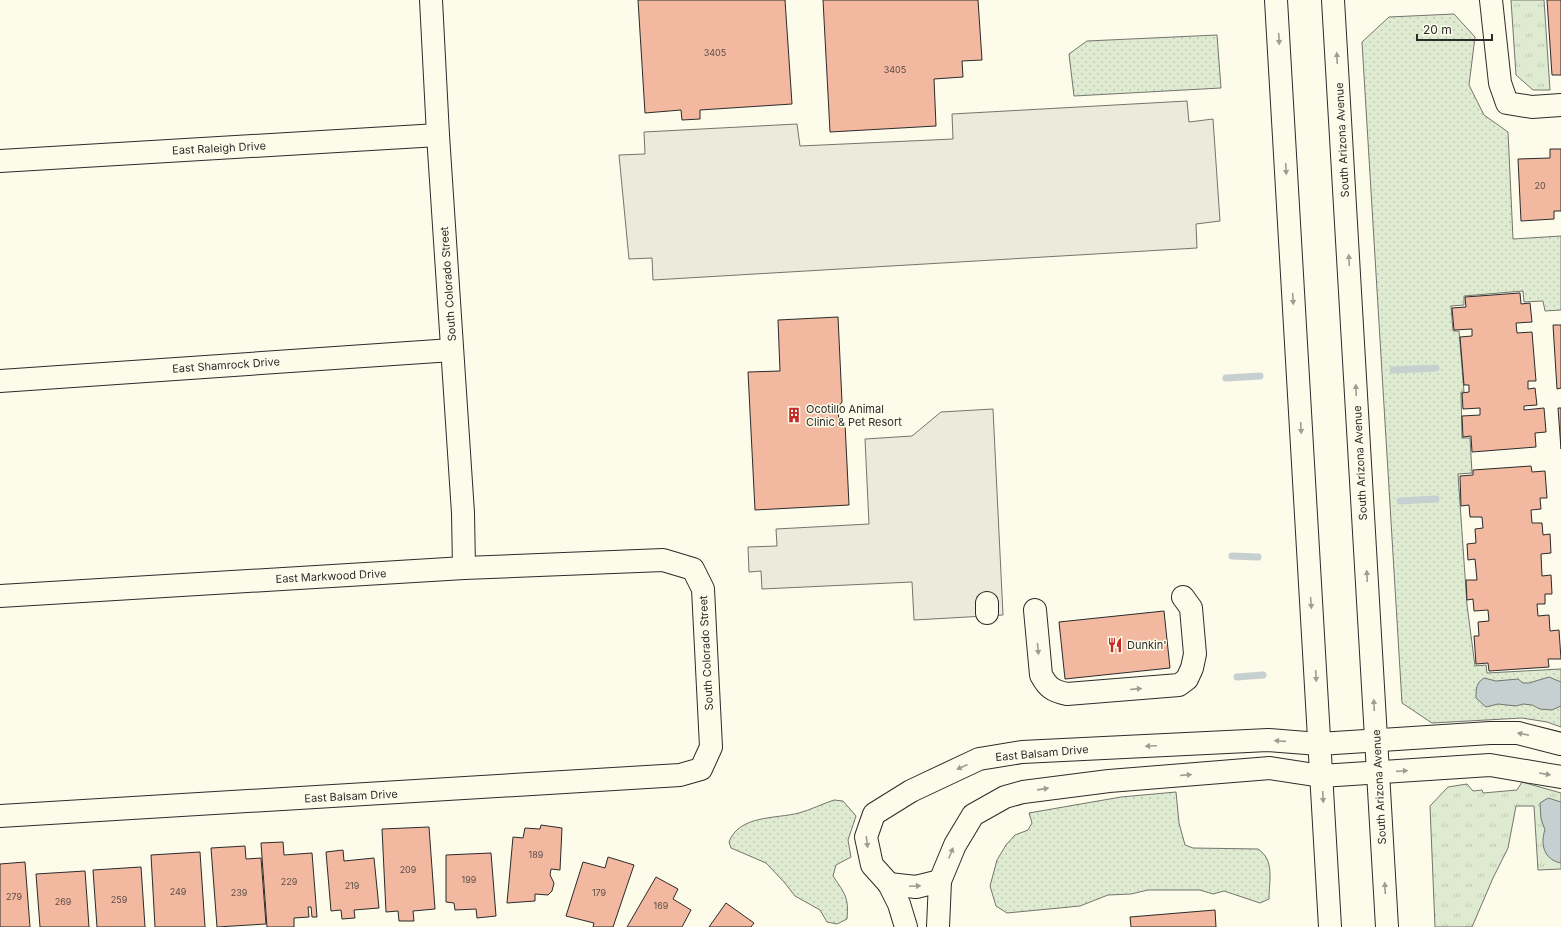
<svg xmlns="http://www.w3.org/2000/svg" width="1561" height="927" font-family="Inter,sans-serif">
<defs>
<pattern id="grass-tufts" width="24" height="20" patternUnits="userSpaceOnUse"><rect width="24" height="20" fill="#deebd1"/><path d="M3 7l-1-3M5 7V3M7 7l1-3M15 17l-1-3M17 17v-4M19 17l1-3" fill="none" stroke="#bfcab4"/></pattern>
<pattern id="park-dots" width="8" height="8" patternUnits="userSpaceOnUse"><rect width="8" height="8" fill="#deebd1"/><path d="M2 2h.1M6 6h.1" fill="none" stroke="#bfcab4" stroke-width="1.8" stroke-linecap="round"/></pattern>
</defs>
<rect width="100%" height="100%" fill="#fdfbea"/>
<g fill="url(#grass-tufts)" stroke="#74746e">
<path d="M1511 0H1544L1550 90H1533L1516 75Z"/>
<path d="M1522 782 1561 793V869L1538 870 1534 806H1516L1508 848 1493 878 1472 927H1435L1430 806 1448 787 1467 784 1473 791 1482 790 1483 793 1517 790Z"/>
</g>
<g fill="url(#park-dots)" stroke="#74746e">
<path d="M1454 14 1475 37 1469 85 1484 115 1508 132 1513 239 1561 236V310L1545 311 1543 301 1524 302 1523 291 1464 296V305L1451 306 1453 331H1459L1464 392H1461L1462 438H1470L1472 473 1458 474 1467 605 1475 666 1486 665 1487 673 1561 669V727L1547 722 1522 718 1432 723 1402 703 1362 42 1389 17Z"/>
<path d="M1217 35 1221 88 1074 96 1069 54 1087 41Z"/>
<path d="M1176 792 1179 823 1185 845 1193 848 1258 849C1275 860 1269 881 1269 899L1260 903 1224 891 1213 894 1200 890H1148L1131 894 1108 895 1080 906 1007 913 996 906 990 886 997 860 1006 845 1015 835 1028 830 1032 823 1029 813 1121 797Z"/>
<path d="M834 800 843 801 856 816 848 840 851 857 836 865 833 876C845 894 849 897 847 919L837 924 827 922 820 910 795 896 784 882 766 863 731 848 729 842C739 815 775 819 799 813 810 810 822 804 834 800Z"/>
</g>
<g fill="#eceadb" stroke="#74746e">
<path d="M1187 101 1189 122 1213 119 1220 221 1196 224 1197 248 653 280 652 258 629 259 619 155 645 154 644 132 797 124 800 146 953 139 952 114Z"/>
<path d="M993 409 1003 615 914 620 912 582 762 589 761 571 749 572 748 547 777 546 776 529 869 524 865 439 912 436 941 412Z"/>
</g>
<g fill="#c7d0d0" stroke="#74746e">
<path d="M1549 677 1561 682V706L1552 710 1540 709 1532 705 1523 704 1516 706 1498 704 1486 707 1476 698C1476 689 1476 683 1484 678L1496 681 1518 679 1523 683H1529Z"/>
<path d="M1548 798 1561 802V863C1544 860 1540 844 1545 830L1541 819 1540 803Z"/>
</g>
<g fill="none" stroke-linecap="round" stroke-linejoin="round">
<g stroke="#c7d0d0" stroke-width="7">
<path d="M1393 370 1436 368"/>
<path d="M1226 378 1260 376"/>
<path d="M1400 501 1436 499"/>
<path d="M1232 556 1258 557"/>
<path d="M1237 677 1263 675"/>
</g>
</g>
<g fill="#f2b8a0" stroke="#2b2b2b">
<path d="M638 0H785L792 104 700 110V119L682 120 681 110 645 113Z"/>
<path d="M823 0H978L982 60 962 61 963 77 934 79 936 126 830 132Z"/>
<path d="M1547 0H1561V75H1552Z"/>
<path d="M1550 149H1561V211H1554V219L1521 221 1518 159 1550 158Z"/>
<path d="M1520 293 1521 304 1530 303 1532 322 1516 323 1517 333 1532 332 1536 381H1528V389L1535 388 1537 405 1524 406V410L1544 408 1546 432 1535 433 1536 447 1472 452 1471 436 1463 437 1462 416 1480 415V408L1463 409 1462 393 1469 392V385H1464L1460 337 1472 336V329L1454 330 1452 308 1466 307 1465 297Z"/>
<path d="M838 317 842 402 838 407 839 423H845L849 505 755 510 748 372 780 371 778 320Z"/>
<path d="M1553 325H1561V388L1557 389Z"/>
<path d="M1558 408H1561V449Z"/>
<path d="M1531 466 1532 472 1545 471 1547 498H1540L1541 509 1531 510 1532 523H1542L1543 535 1550 534 1551 553 1541 554 1542 576 1551 575 1552 594H1545V604H1537L1538 616 1549 615 1550 631 1559 630 1561 659H1548L1549 667 1489 671 1488 663 1476 664 1474 636H1479L1478 622 1489 621 1488 610 1474 611 1473 599 1467 600 1466 580H1477L1475 559 1468 560 1467 544 1476 543 1475 529 1483 528 1482 517H1470L1469 505 1461 506 1460 476 1473 475V470Z"/>
<path d="M1164 611 1170 668 1065 679 1059 622Z"/>
<path d="M541 825 562 828 560 870 551 869 550 875 554 883 552 891 548 895 535 894V901L507 903 513 837 523 838 525 828 540 829Z"/>
<path d="M429 827 435 909 413 911 414 921H399L398 911 386 912 382 829Z"/>
<path d="M283 842 284 855 312 853 317 917H312L311 907H308L309 917 294 918V927H267L261 843Z"/>
<path d="M245 846 246 859 261 858 266 924 217 927 211 848Z"/>
<path d="M343 850 344 861 374 858 379 908 354 910 355 918 342 919 341 910 331 911 326 852Z"/>
<path d="M200 852 205 927H155L151 855Z"/>
<path d="M491 853 496 916 477 918 476 909 455 910 454 903 446 902V855Z"/>
<path d="M608 857 634 865 613 927H593L594 923 566 916 583 862 605 868Z"/>
<path d="M25 862 30 927H0V864Z"/>
<path d="M141 867 145 927H97L93 870Z"/>
<path d="M85 871 89 927H40L36 874Z"/>
<path d="M656 877 678 889 673 899 691 910 682 927H627Z"/>
<path d="M726 903 754 923 751 927H709Z"/>
<path d="M1215 910 1216 927H1131L1130 917Z"/>
</g>
<g fill="none" stroke-linecap="round" stroke-linejoin="round">
<g stroke="#2b2b2b" stroke-width="24">
<g id="minor">
<path d="M431 0 438 135 463 513 464 568"/>
<path d="M1491 0 1500 83 1507 103 1532 107 1561 105"/>
<path d="M0 161 438 135"/>
<path d="M0 381 452 350"/>
<path d="M0 596 464 568 663 560 693 569 703 589 711 747 701 769 680 775 0 816"/>
<path d="M987 603V613"/>
<path d="M1035 610 1041 675C1048 688 1053 691 1067 694L1179 685 1187 679 1192 668 1195 654 1191 608 1183 597"/>
<path d="M889 884 916 887 940 881"/>
<path d="M906 927 899 904 889 884 872 865 866 837 874 814 911 791 979 759 1022 752 1268 740 1319 744 1490 733H1518L1561 744"/>
<path d="M938 927 940 881 955 845 973 815 1005 797 1023 792 1109 781 1270 768 1321 776 1490 765 1561 777"/>
</g>
</g>
<g stroke="#2b2b2b" stroke-width="24">
<g id="major">
<path d="M1276 0 1330 927"/>
<path d="M1333 0 1387 927"/>
</g>
</g>
<use href="#minor" stroke="#fdfbea" stroke-width="22"/>
<use href="#major" stroke="#fdfbea" stroke-width="22"/>
</g>
<defs><path id="oneway-solid" d="M-6-.8H1V-3.2L6.5 0L1 3.2V.8H-6Z"/></defs>
<g fill="#9e9d94">
<use href="#oneway-solid" transform="translate(1279 39) rotate(87)"/>
<use href="#oneway-solid" transform="translate(1337 58) rotate(-93)"/>
<use href="#oneway-solid" transform="translate(1286 169) rotate(87)"/>
<use href="#oneway-solid" transform="translate(1349 260) rotate(-93)"/>
<use href="#oneway-solid" transform="translate(1293 299) rotate(87)"/>
<use href="#oneway-solid" transform="translate(1356 390) rotate(-93)"/>
<use href="#oneway-solid" transform="translate(1301 428) rotate(87)"/>
<use href="#oneway-solid" transform="translate(1367 576) rotate(-93)"/>
<use href="#oneway-solid" transform="translate(1311 603) rotate(86)"/>
<use href="#oneway-solid" transform="translate(1038 649) rotate(85)"/>
<use href="#oneway-solid" transform="translate(1316 676) rotate(87)"/>
<use href="#oneway-solid" transform="translate(1136 689) rotate(-5)"/>
<use href="#oneway-solid" transform="translate(1374 705) rotate(-93)"/>
<use href="#oneway-solid" transform="translate(1523 734) rotate(-169)"/>
<use href="#oneway-solid" transform="translate(1280 741) rotate(-176)"/>
<use href="#oneway-solid" transform="translate(1151 746) rotate(177)"/>
<use href="#oneway-solid" transform="translate(962 767) rotate(155)"/>
<use href="#oneway-solid" transform="translate(1402 771) rotate(-4)"/>
<use href="#oneway-solid" transform="translate(1545 774) rotate(9)"/>
<use href="#oneway-solid" transform="translate(1186 775) rotate(-5)"/>
<use href="#oneway-solid" transform="translate(1043 789) rotate(-8)"/>
<use href="#oneway-solid" transform="translate(1323 797) rotate(87)"/>
<use href="#oneway-solid" transform="translate(867 842) rotate(83)"/>
<use href="#oneway-solid" transform="translate(951 853) rotate(-68)"/>
<use href="#oneway-solid" transform="translate(915 886) rotate(-3)"/>
<use href="#oneway-solid" transform="translate(1385 888) rotate(-93)"/>
</g>
<defs>
<g id="building-bare" transform="scale(1.2)"><path d="M-4-6H4V6H1V3H-1V6H-4ZM-2.5-4.3h1.7v1.8h-1.7ZM.8-4.3h1.7v1.8H.8ZM-2.5-1h1.7V.8h-1.7ZM.8-1h1.7V.8H.8Z" fill="#c62828" stroke="#fdfbea" stroke-width="2.5" paint-order="stroke"/></g>
<g id="restaurant-bare" transform="scale(1.2)"><path d="M-5-6h1v4h1v-4h1v4h1v-4h1v5L-1.5 .5V6h-2V.5L-5-1ZM5-6V6H3V1.5H1.5Q1.5-4 5-6Z" fill="#c62828" stroke="#fdfbea" stroke-width="2.5" paint-order="stroke"/></g>
</defs>
<g fill-rule="evenodd">
<use href="#building-bare" x="794" y="415"/>
<use href="#restaurant-bare" x="1115" y="645"/>
</g>
<g text-anchor="middle" dominant-baseline="central" stroke-width="3" stroke-linejoin="round" paint-order="stroke">
<g font-size="9" fill="#5d4e48">
<text x="715" y="52">3405</text>
<text x="895" y="69">3405</text>
<text x="1540" y="185">20</text>
<text x="536" y="854">189</text>
<text x="408" y="869">209</text>
<text x="469" y="879">199</text>
<text x="289" y="881">229</text>
<text x="352" y="885">219</text>
<text x="178" y="891">249</text>
<text x="239" y="892">239</text>
<text x="599" y="892">179</text>
<text x="14" y="896">279</text>
<text x="119" y="899">259</text>
<text x="63" y="901">269</text>
<text x="661" y="905">169</text>
</g>
<g font-size="11" fill="#2b2b2b" stroke="#fdfbea">
<text transform="translate(1342 140) rotate(-93)">South Arizona Avenue</text>
<text transform="translate(219 148) rotate(-3)">East Raleigh Drive</text>
<text transform="translate(448 284) rotate(-94)">South Colorado Street</text>
<text transform="translate(226 365) rotate(-4)">East Shamrock Drive</text>
<text transform="translate(1360 463) rotate(-93)">South Arizona Avenue</text>
<text transform="translate(331 576) rotate(-3)">East Markwood Drive</text>
<text transform="translate(706 653) rotate(-93)">South Colorado Street</text>
<text transform="translate(1042 753) rotate(-5)">East Balsam Drive</text>
<text transform="translate(1379 787) rotate(-93)">South Arizona Avenue</text>
<text transform="translate(351 796) rotate(-3)">East Balsam Drive</text>
</g>
<g font-size="11" fill="#2b2b2b" stroke="#fdfbea" text-anchor="start">
<text x="806" y="409">Ocotillo Animal<tspan x="806" dy="13">Clinic &amp; Pet Resort</tspan></text>
<text x="1127" y="645">Dunkin'</text>
</g>
</g>
<path d="M1417 34v6h75v-6" fill="none" stroke="#2b2b2b" stroke-width="2"/>
<text x="1423" y="34" font-size="12" fill="#2b2b2b" stroke="#fdfbea" stroke-width="3" paint-order="stroke">20 m</text>
</svg>
